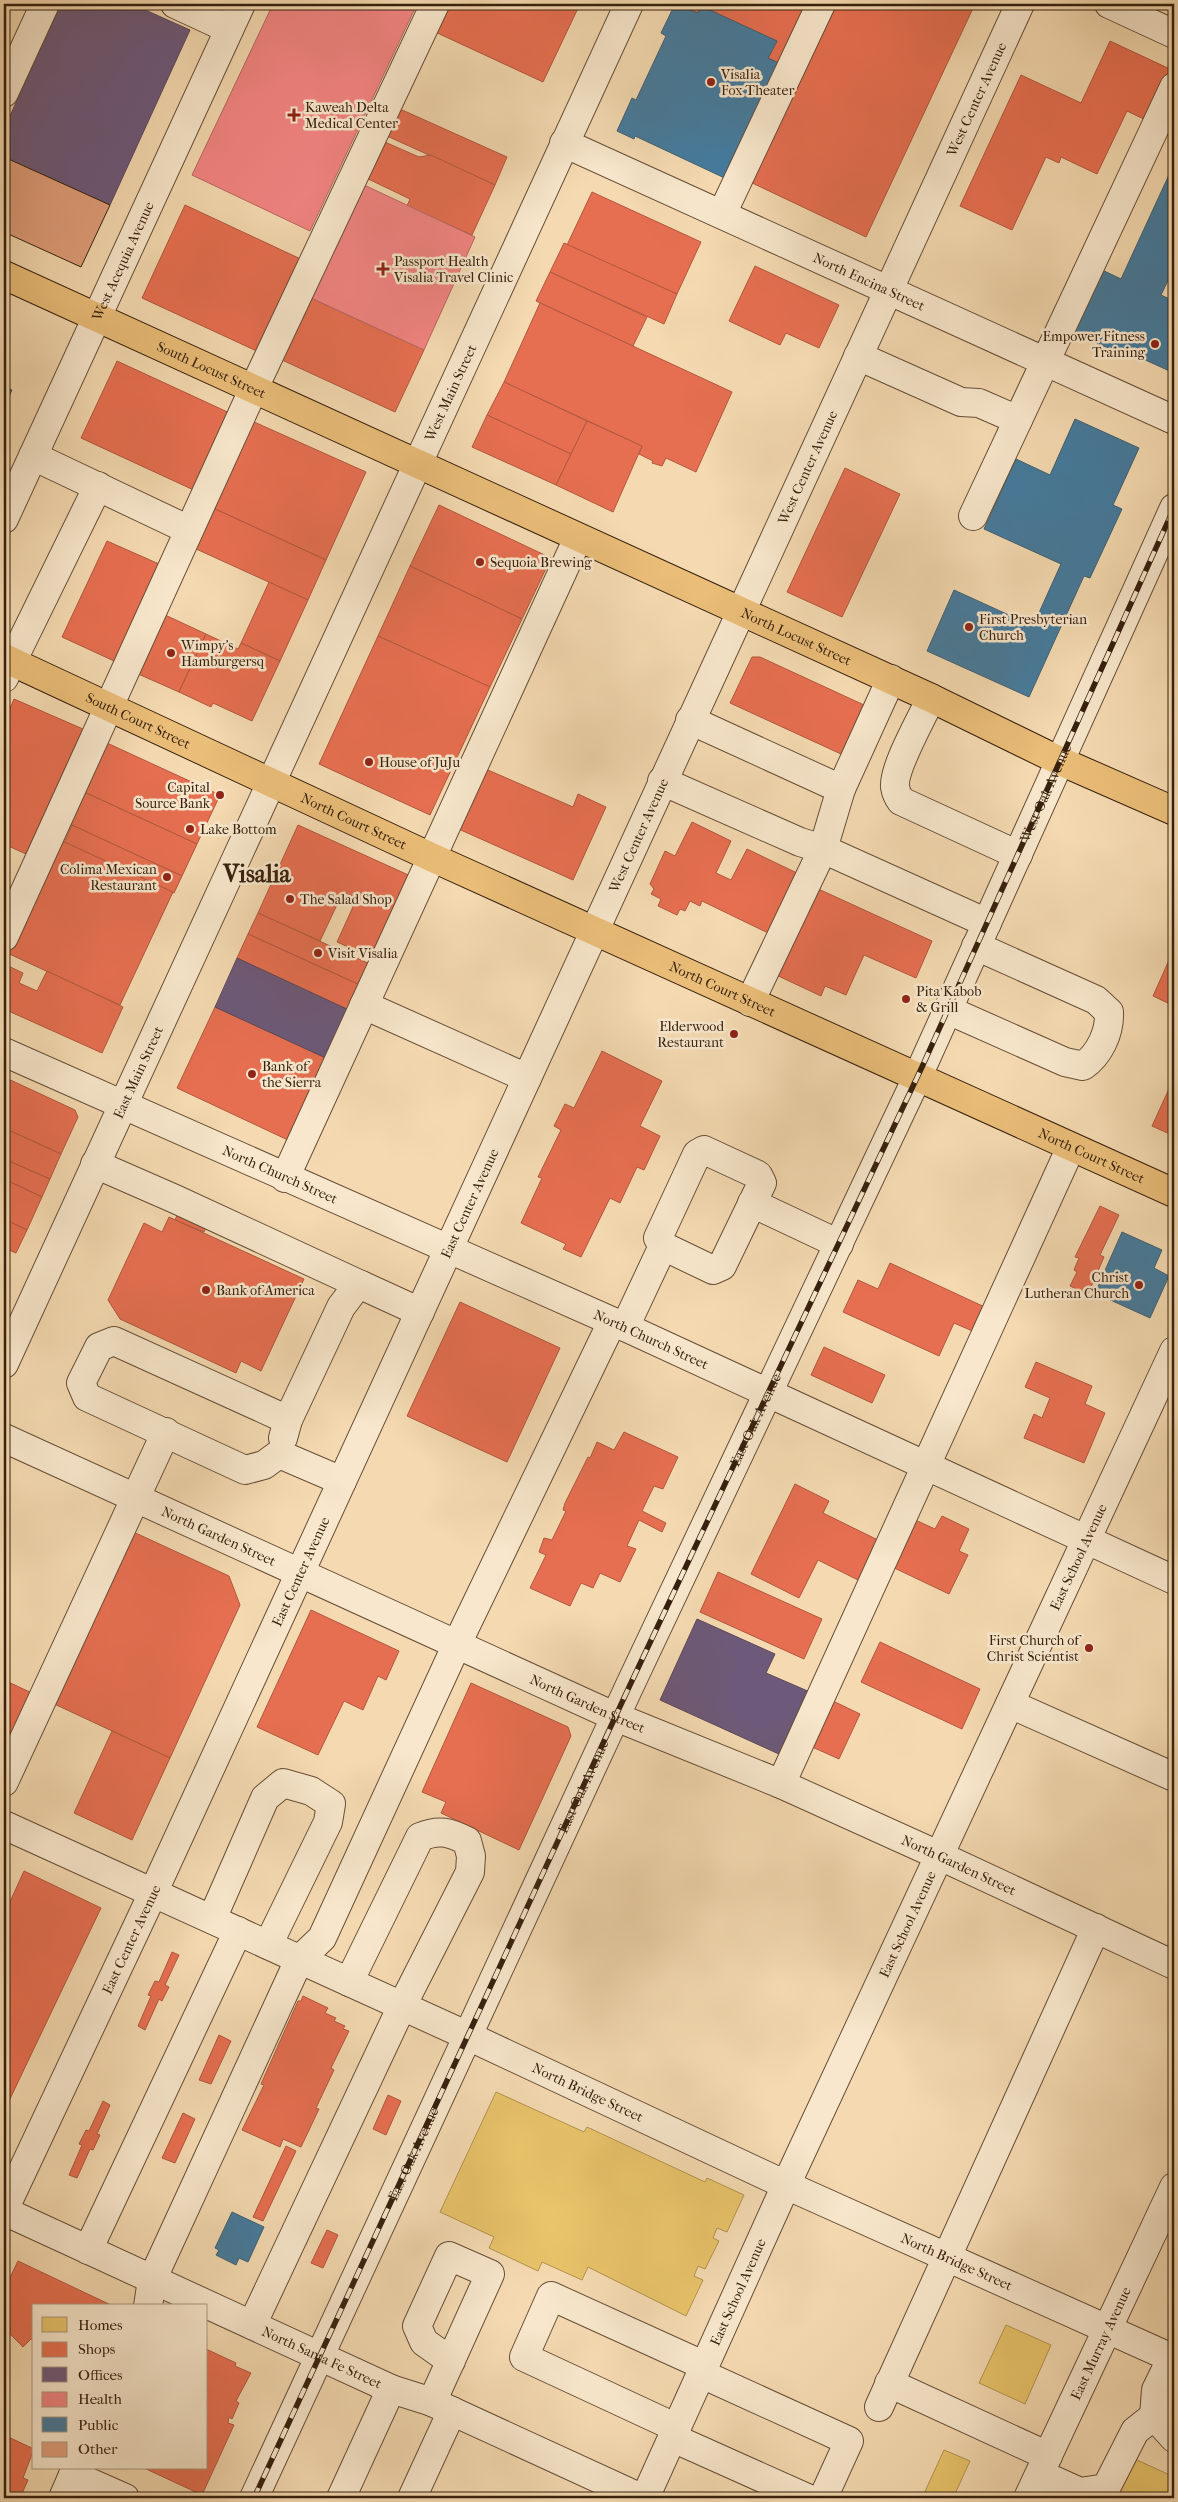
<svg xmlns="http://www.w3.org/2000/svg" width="1178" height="2502" font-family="'IM FELL French Canon',serif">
<rect width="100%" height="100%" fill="#f5dab1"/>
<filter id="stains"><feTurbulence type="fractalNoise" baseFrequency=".004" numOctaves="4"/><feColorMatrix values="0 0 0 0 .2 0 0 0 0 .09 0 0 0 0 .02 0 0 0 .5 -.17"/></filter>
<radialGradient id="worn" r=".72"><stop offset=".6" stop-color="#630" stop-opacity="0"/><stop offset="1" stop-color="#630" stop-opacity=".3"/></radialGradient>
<g fill="#e9c46a" stroke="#b3934e">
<path d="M496 2092 584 2132 587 2127 705 2182 707 2178 744 2195 727 2232 717 2228 713 2238 719 2241 705 2269 698 2266 694 2276 703 2280 686 2316 588 2267 582 2280 542 2262 538 2271 489 2248 494 2237 440 2212Z"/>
<path d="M1006 2325 1051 2345 1025 2404 979 2383Z"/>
<path d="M944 2450 970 2461 954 2496 960 2498H922Z"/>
<path d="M1135 2459 1174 2477V2498H1125L1127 2495 1120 2492Z"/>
</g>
<g fill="#e76f51" stroke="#b2573d">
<path d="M446 4H580L543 82 433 31Z"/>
<path d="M679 4H812L785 66 768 58 777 41 701 6 698 13Z"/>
<path d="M830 4H975L866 237 748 181Z"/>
<path d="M1110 41 1172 70 1148 121 1127 111 1097 174 1061 157 1059 163 1046 157 1012 230 960 206 1021 75 1081 103Z"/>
<path d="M400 109 507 157 495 185 387 136Z"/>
<path d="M378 139 419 157 431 155 495 185 472 235 407 206 410 199 362 176Z"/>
<path d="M592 192 701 242 677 294 567 245Z"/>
<path d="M185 205 305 261 261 353 142 298Z"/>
<path d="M564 243 677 294 664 324 550 272Z"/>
<path d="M755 266 839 305 819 348 786 333 780 345 729 321Z"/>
<path d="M550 272 647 317 633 346 536 301Z"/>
<path d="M311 298 424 350 395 412 282 360Z"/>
<path d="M540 303 732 392 696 472 666 458 662 466 652 463 653 461 639 454 642 446 504 382Z"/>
<path d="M117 361 234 415 198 492 81 438Z"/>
<path d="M504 382 587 421 571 454 487 415Z"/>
<path d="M487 415 571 454 556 485 472 447Z"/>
<path d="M252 421 366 472 326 560 213 508Z"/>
<path d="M587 421 642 446 613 512 556 485Z"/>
<path d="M845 468 900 494 842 617 787 592Z"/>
<path d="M439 505 551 558 522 619 410 566Z"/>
<path d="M213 508 326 560 308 600 194 548Z"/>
<path d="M107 541 159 564 114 661 62 637Z"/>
<path d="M410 566 522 619 490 687 378 636Z"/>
<path d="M269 582 308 600 280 661 241 643Z"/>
<path d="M163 614 206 634 179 692 136 673Z"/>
<path d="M206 634 238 649 241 643 280 661 252 721 213 703 211 707 179 692Z"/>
<path d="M378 636 490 687 430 815 319 764Z"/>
<path d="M752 657H760L864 705 841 754 730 703Z"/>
<path d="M14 699 83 729 26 854 4 844V723Z"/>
<path d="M107 743 220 795 197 844 84 792Z"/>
<path d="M481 767 573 807 578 794 606 807 573 880 454 827Z"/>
<path d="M84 792 197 844 182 876 69 824Z"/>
<path d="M692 822 731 841 716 873 731 880 747 849 797 873 768 933 702 901 700 906 690 901 685 911 680 909 677 915 658 906 661 899 651 894 654 889 650 884 665 851 675 856Z"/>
<path d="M72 825 182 876 174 893 64 843Z"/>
<path d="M298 825 415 878 377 960 337 942 357 898 343 892 320 941 258 913Z"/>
<path d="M58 839 173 892 120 1005 5 952Z"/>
<path d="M814 887 932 941 916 978 864 955 846 995 825 986 821 996 774 974Z"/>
<path d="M258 913 372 965 362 986 248 934Z"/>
<path d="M248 934 362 986 351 1011 237 958Z"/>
<path d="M1174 949V1006L1153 996Z"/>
<path d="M4 964 23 973 19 983 37 991 47 971 123 1007 102 1053 4 1009Z"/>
<path d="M215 1007 328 1059 290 1141 177 1088Z"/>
<path d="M602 1051 662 1081 640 1126 660 1136 644 1170 637 1167 620 1203 610 1198 581 1257 563 1249 566 1244 521 1223 542 1178 538 1177 561 1130 554 1126 565 1104 574 1108Z"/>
<path d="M4 1077 75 1110 78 1117 61 1154 4 1128Z"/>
<path d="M1174 1078V1136L1152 1126Z"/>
<path d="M4 1128 61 1154 50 1179 4 1159Z"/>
<path d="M4 1159 50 1179 42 1197 4 1179Z"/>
<path d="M4 1179 42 1197 27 1230 4 1219Z"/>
<path d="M187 1193 216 1206 204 1232 175 1220Z"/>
<path d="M1100 1206 1119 1215 1100 1255 1104 1257 1088 1294 1070 1286 1077 1272 1074 1270 1079 1258 1075 1257Z"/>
<path d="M169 1217 304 1279 261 1371 241 1361 236 1373 120 1319 108 1300 144 1223 162 1232Z"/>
<path d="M4 1219 27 1230 16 1253 4 1248Z"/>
<path d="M890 1263 989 1309 977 1333 954 1323 939 1356 843 1312 858 1280 878 1289Z"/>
<path d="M460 1302 560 1348 507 1462 407 1416Z"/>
<path d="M824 1347 885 1375 872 1403 811 1375Z"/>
<path d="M1036 1362 1092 1386 1085 1404 1105 1413 1084 1463 1024 1438 1034 1414 1042 1418 1050 1398 1025 1387Z"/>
<path d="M624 1432 678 1457 663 1489 654 1486 642 1511 666 1523 662 1532 639 1520 627 1546 636 1549 620 1582 600 1573 593 1588 581 1583 570 1606 530 1588 546 1555 539 1552 544 1538 552 1540 566 1511 563 1510 565 1503 588 1457 590 1458 597 1442 614 1450Z"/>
<path d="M795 1484 829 1501 823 1513 880 1541 860 1581 818 1560 799 1598 751 1574Z"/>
<path d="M942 1516 969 1529 959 1551 968 1555 949 1594 888 1565 911 1518 935 1529Z"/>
<path d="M129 1530 229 1576 240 1605 170 1758 50 1702Z"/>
<path d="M718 1572 822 1619 804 1659 700 1612Z"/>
<path d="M311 1610 399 1651 386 1680 378 1676 363 1710 344 1701 318 1755 257 1727Z"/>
<path d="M880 1642 980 1689 962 1729 861 1682Z"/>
<path d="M4 1680 34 1694 4 1761Z"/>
<path d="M471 1683 568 1727 571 1736 519 1850 441 1813 446 1802 422 1792Z"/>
<path d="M831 1700 860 1714 839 1759 810 1746Z"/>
<path d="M112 1731 170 1758 132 1840 74 1813Z"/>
<path d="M24 1871 101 1908 8 2103 4 2101V1915Z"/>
<path d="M172 1952 179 1955 165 1985 169 1987 162 2001 159 1999 145 2030 138 2026 151 1996 148 1995 155 1981 159 1982Z"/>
<path d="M303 1996 328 2008 325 2013 336 2018 334 2021 345 2026 343 2029 349 2031 331 2068 334 2070 316 2108 319 2109 301 2147 283 2139 280 2147 242 2130 264 2085 261 2084 298 2001H301Z"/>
<path d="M219 2035 231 2041 211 2084 199 2080Z"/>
<path d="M388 2095 401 2101 386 2135 373 2129Z"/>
<path d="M103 2101 110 2105 97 2134 100 2135 93 2150 90 2149 77 2178 69 2175 82 2145 79 2144 86 2130 89 2131Z"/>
<path d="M183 2113 195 2119 175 2163 162 2158Z"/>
<path d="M286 2146 296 2151 263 2221 253 2217Z"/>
<path d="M327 2230 338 2235 323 2268 311 2263Z"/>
<path d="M18 2261 113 2306H34V2340L31 2339 23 2347 8 2332 11 2329 4 2326V2290Z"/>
<path d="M206 2349 236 2363 235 2366 251 2373 236 2401 239 2403 232 2419 229 2417 228 2423 234 2425 202 2495 144 2468H206Z"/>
<path d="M4 2435 34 2449 23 2478 28 2480 20 2498H4Z"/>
</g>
<g fill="#6d597a" stroke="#5c485a">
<path d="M61 4H132L190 30 110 205 4 157V129Z"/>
<path d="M237 958 351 1011 328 1059 215 1007Z"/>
<path d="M697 1619 775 1654 766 1673 810 1692 781 1755 660 1700Z"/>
</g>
<g fill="#f28482" stroke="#ba665f">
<path d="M273 4H417L310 231 192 175Z"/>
<path d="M362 184 475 237 424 350 311 298Z"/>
</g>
<g fill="#457b9d" stroke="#406072">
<path d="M675 4 698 13 701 6 777 41 768 58 785 66 731 181 635 136 634 139 617 131 632 98 636 100 666 36 661 33Z"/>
<path d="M1174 164V270H1173L1161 295 1174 301V373L1130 353 1128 357 1070 331 1098 268 1121 279Z"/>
<path d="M4 386 12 390 4 408Z"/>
<path d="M1075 419 1139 448 1113 505 1122 509 1090 578 1084 576 1029 697 927 651 954 590 1033 626 1061 564 984 529 1016 459 1050 475Z"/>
<path d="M1122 1232 1162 1250 1154 1268 1169 1276 1150 1318 1095 1293Z"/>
<path d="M232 2212 264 2227 248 2262 239 2258 236 2265 216 2255 219 2250 215 2248Z"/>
</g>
<path fill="#df9e7a" stroke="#36200e" d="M4 157 110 205 81 267 4 232Z"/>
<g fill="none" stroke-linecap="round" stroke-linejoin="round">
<g stroke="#664e37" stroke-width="30">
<g id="minor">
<path d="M175 4 229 29"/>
<path d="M1109 4 1174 34"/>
<path d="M4 93 45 4"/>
<path id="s1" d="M564 143 1174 420"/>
<path d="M722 214 821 4"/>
<path d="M858 356 961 402 979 403 1018 420"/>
<path d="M33 456 189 530"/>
<path d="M973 516 1174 87"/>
<path id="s2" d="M4 519 241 4"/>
<path d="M4 678 98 486"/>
<path d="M931 698C922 718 893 768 895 787 896 793 898 797 901 801L1018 855"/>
<path d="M690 720 841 789 891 679"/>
<path d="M662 781 800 842 823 849 987 923"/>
<path d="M4 937 254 388 435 4"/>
<path d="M750 1002 823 849 841 789"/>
<path d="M364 1005 527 1078"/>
<path d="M948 1010 1065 1062 1083 1066C1099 1055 1110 1033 1109 1012L1096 1000 976 946"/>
<path id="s3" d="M4 1052 625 1327 1174 1580"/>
<path d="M704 1150 758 1175 762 1183 722 1266 713 1270 663 1246 658 1238 697 1154Z"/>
<path d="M95 1164 175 1199 361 1285"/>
<path d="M285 1178 578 538"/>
<path d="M752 1203 839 1244"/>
<path d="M625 1327 663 1246"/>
<path id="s4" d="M4 1364 629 4"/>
<path d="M288 1420 114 1341 99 1347 81 1383 87 1397 245 1470 264 1465 279 1454 342 1481"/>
<path id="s5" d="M4 1438 616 1717 781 1784 938 1855 1174 1965"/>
<path d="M283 1438 288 1420 341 1307 353 1291 361 1285 420 1312"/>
<path d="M1010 1704 1174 1777"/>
<path d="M4 1782 166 1432"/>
<path d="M781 1784 1071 1147"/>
<path id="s6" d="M4 1825 468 2036 786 2185 1174 2359"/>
<path d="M212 1919 265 1798 283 1783 311 1791 331 1804 328 1822 268 1945"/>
<path id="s7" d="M4 2210 153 1893 1020 4"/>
<path id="s8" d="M4 2211 391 2389 432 2402 641 2498"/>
<path d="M88 2250 238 1931"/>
<path d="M148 2306 152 2280 299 1960 322 1938 457 1644 612 1322"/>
<path d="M252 2325 402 2006 470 1872 471 1856 467 1841C449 1832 439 1829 420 1837L349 1982"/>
<path d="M1172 2357 1156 2390 1154 2416 1174 2438"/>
<path d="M702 2374 849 2441 823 2498"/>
<path d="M889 2383 1048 2456"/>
<path d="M432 2402 490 2274 449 2256 417 2326 424 2342 451 2361"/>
<path d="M879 2407 1096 1928"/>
<path d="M677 2428 524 2357 551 2296 705 2366"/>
<path d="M673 2438 807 2498"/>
<path d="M1040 2474 1080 2492 1106 2488 1135 2431 1154 2416"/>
<path d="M73 2475 125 2498"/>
<path d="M63 2498 76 2468"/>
<path id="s9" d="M254 2498 630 1685 922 1067 1174 508"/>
<path d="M341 2498 391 2389"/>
<path d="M412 2498 452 2411"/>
<path id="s10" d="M645 2498 786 2185 1174 1351"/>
<path id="s11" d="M1028 2498 1174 2187"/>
</g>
</g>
<g stroke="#36200e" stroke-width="30">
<g id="major">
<path id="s12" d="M4 275 931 698 1060 761 1174 811"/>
<path id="s13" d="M4 658 431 857 1174 1193"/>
</g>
</g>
<use href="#minor" stroke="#f8e7cc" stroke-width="28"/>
<use href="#major" stroke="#eabd78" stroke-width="28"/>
<g stroke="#36200e" stroke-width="5.5">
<path id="rail" d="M254 2498 630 1685 922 1067 1174 508"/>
</g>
<use href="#rail" stroke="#f8e7cc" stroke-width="4" stroke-dasharray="11" stroke-linecap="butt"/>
</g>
<g fill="#8f2418" stroke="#f8e7cc" stroke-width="2">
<circle cx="711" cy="82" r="5"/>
<path d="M291.5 107.5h5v5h5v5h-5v5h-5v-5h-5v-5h5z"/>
<path d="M380.5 261.5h5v5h5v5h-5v5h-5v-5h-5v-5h5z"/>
<circle cx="1155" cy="344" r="5"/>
<circle cx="480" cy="562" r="5"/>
<circle cx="969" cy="627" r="5"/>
<circle cx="171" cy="653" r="5"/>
<circle cx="369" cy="762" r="5"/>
<circle cx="220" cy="795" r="5"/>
<circle cx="190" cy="829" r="5"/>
<circle cx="167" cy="877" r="5"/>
<circle cx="290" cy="899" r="5"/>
<circle cx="318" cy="953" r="5"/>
<circle cx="906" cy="999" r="5"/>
<circle cx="734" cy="1034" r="5"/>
<circle cx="252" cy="1074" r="5"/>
<circle cx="1139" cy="1285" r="5"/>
<circle cx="206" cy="1290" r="5"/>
<circle cx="1089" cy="1648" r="5"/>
</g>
<g text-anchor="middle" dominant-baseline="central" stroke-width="5" stroke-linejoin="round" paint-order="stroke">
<g font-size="14" fill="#36200e" stroke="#f8e7cc" text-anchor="start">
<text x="721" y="74">Visalia<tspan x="721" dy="16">Fox Theater</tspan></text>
<text x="305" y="107">Kaweah Delta<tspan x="305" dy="16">Medical Center</tspan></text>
<text x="394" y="261">Passport Health<tspan x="394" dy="16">Visalia Travel Clinic</tspan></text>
<text x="1145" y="336" text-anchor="end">Empower Fitness<tspan x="1145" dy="16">Training</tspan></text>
<text x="490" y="562">Sequoia Brewing</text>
<text x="979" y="619">First Presbyterian<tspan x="979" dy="16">Church</tspan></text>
<text x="181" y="645">Wimpy's<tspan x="181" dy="16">Hamburgersq</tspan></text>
<text x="379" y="762">House of JuJu</text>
<text x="210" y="787" text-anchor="end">Capital<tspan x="210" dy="16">Source Bank</tspan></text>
<text x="200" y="829">Lake Bottom</text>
<text x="157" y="869" text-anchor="end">Colima Mexican<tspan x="157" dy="16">Restaurant</tspan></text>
<text x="300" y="899">The Salad Shop</text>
<text x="328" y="953">Visit Visalia</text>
<text x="916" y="991">Pita Kabob<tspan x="916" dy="16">&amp; Grill</tspan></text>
<text x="724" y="1026" text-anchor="end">Elderwood<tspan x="724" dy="16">Restaurant</tspan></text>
<text x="262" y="1066">Bank of<tspan x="262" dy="16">the Sierra</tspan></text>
<text x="1129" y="1277" text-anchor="end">Christ<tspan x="1129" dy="16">Lutheran Church</tspan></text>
<text x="216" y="1290">Bank of America</text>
<text x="1079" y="1640" text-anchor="end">First Church of<tspan x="1079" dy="16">Christ Scientist</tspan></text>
</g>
<g font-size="14" fill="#36200e" stroke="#f8e7cc">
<text stroke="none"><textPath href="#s7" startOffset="2324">West Center Avenue</textPath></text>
<text stroke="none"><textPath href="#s2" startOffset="284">West Acequia Avenue</textPath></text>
<text stroke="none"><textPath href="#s1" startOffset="335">North Encina Street</textPath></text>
<text stroke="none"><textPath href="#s12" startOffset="228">South Locust Street</textPath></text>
<text stroke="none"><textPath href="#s4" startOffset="1069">West Main Street</textPath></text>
<text stroke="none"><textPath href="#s7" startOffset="1919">West Center Avenue</textPath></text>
<text stroke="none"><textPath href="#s12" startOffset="871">North Locust Street</textPath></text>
<text stroke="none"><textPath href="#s13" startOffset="148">South Court Street</textPath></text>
<text stroke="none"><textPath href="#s9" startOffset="1880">West Oak Avenue</textPath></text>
<text stroke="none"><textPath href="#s13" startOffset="386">North Court Street</textPath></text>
<text stroke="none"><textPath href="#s7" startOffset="1514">West Center Avenue</textPath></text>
<text stroke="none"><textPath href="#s13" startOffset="791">North Court Street</textPath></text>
<text stroke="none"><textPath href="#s4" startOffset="321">East Main Street</textPath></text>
<text stroke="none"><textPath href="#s13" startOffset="1196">North Court Street</textPath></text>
<text stroke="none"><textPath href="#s3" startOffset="302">North Church Street</textPath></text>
<text stroke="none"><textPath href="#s7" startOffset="1109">East Center Avenue</textPath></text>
<text stroke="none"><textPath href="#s3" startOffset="708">North Church Street</textPath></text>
<text stroke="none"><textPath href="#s9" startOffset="1189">East Oak Avenue</textPath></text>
<text stroke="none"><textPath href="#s5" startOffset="236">North Garden Street</textPath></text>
<text stroke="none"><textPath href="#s10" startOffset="1036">East School Avenue</textPath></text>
<text stroke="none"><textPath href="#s7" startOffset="704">East Center Avenue</textPath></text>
<text stroke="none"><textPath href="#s5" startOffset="641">North Garden Street</textPath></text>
<text stroke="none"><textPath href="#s9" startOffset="784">East Oak Avenue</textPath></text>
<text stroke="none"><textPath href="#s5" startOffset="1046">North Garden Street</textPath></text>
<text stroke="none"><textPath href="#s10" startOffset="631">East School Avenue</textPath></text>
<text stroke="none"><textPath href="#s7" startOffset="299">East Center Avenue</textPath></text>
<text stroke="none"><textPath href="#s6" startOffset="642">North Bridge Street</textPath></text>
<text stroke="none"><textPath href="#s9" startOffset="379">East Oak Avenue</textPath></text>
<text stroke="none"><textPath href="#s6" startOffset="1048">North Bridge Street</textPath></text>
<text stroke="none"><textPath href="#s10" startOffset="226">East School Avenue</textPath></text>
<text stroke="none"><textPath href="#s11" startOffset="171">East Murray Avenue</textPath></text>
<text stroke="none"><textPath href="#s8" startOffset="350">North Santa Fe Street</textPath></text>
</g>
<g font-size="24" font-weight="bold" fill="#36200e" stroke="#f8e7cc">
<text x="257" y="874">Visalia</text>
</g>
</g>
<rect width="1178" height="2502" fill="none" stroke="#f5dab1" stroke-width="20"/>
<rect x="5" y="5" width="1168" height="2492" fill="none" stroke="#36200e" stroke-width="2.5"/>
<rect x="10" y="10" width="1158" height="2482" fill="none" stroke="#36200e"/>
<rect x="32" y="2304" width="175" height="165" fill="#f8e7cc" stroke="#aa9780"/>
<rect x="42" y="2317" width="25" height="15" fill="#e9c46a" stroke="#aa9780"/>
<text x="78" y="2330" font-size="15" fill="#36200e">Homes</text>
<rect x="42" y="2342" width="25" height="15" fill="#e76f51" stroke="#aa9780"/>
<text x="78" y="2354" font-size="15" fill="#36200e">Shops</text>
<rect x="42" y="2367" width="25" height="15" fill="#6d597a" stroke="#aa9780"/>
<text x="78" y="2380" font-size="15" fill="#36200e">Offices</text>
<rect x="42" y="2392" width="25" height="15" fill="#f28482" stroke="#aa9780"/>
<text x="78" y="2404" font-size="15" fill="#36200e">Health</text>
<rect x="42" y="2417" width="25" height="15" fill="#457b9d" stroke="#aa9780"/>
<text x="78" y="2430" font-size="15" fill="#36200e">Public</text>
<rect x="42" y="2442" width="25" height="15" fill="#df9e7a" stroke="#aa9780"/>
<text x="78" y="2454" font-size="15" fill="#36200e">Other</text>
<rect width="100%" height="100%" filter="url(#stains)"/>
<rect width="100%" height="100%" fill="url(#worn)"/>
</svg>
